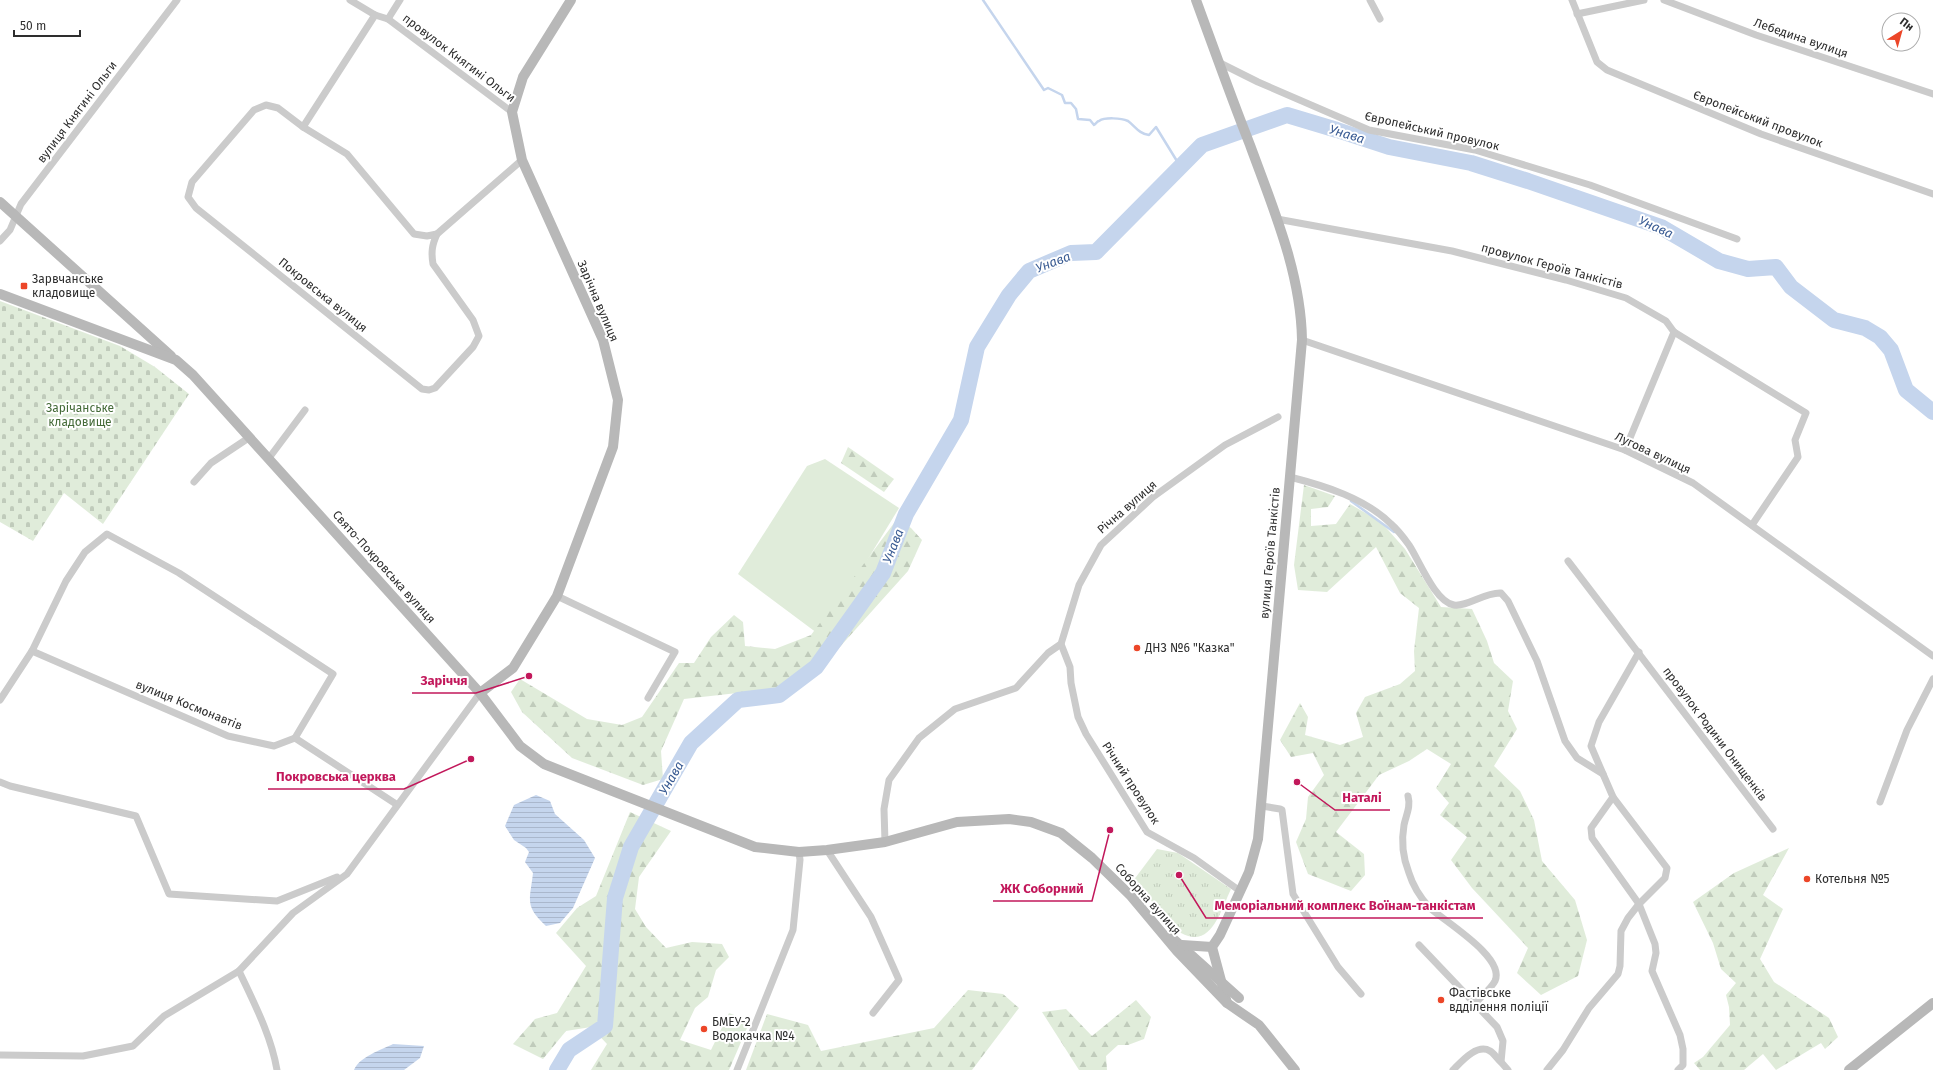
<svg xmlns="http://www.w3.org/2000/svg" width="1933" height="1070" font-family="'Fira Sans',sans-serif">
<defs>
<pattern id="forest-firs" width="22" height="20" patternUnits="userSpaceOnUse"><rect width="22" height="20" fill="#e0ecda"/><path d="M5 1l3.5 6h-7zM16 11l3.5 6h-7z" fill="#c0cbbb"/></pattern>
<pattern id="cemetery-stones" width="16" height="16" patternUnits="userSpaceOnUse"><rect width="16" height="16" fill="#e0ecda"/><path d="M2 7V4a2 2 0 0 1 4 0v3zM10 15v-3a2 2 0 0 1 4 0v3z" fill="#c0cbbb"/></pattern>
<pattern id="park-tufts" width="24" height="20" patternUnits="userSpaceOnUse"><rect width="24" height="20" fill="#e0ecda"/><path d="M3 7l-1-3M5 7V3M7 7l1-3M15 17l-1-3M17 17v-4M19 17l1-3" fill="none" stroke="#c0cbbb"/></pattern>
<pattern id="water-rules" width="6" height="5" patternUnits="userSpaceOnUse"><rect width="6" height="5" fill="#c5d5ed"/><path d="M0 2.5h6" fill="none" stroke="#aab7cc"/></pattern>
</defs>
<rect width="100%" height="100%" fill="#fff"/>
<path fill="#e0ecda" d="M825 459 899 508 821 636 738 574 807 466Z"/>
<g fill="url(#forest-firs)">
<path d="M848 447 894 479 884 492 841 463Z"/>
<path d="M1304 485 1335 496 1328 507 1311 509V526L1336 524 1350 504 1381 522 1405 549 1441 607 1472 609 1487 641 1494 663 1513 681 1508 711 1517 729 1494 766 1520 791 1534 820 1542 861 1575 900 1587 940 1578 976 1541 995 1517 973 1528 948 1472 888 1451 860 1467 837 1440 815 1449 803 1436 788 1451 764 1427 749 1409 761 1379 775 1336 832 1364 854 1365 875 1351 891 1308 874 1296 842 1306 819 1308 797 1324 775 1313 753 1291 757 1280 740 1300 703 1308 717 1305 735 1340 745 1363 737 1356 713 1365 697 1400 684 1415 671 1414 651 1419 608 1400 593 1376 547 1327 592 1298 590 1294 565Z"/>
<path d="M897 519 911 528 922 540 908 571 829 659 774 689 684 699 661 751 663 779 643 785 572 758 522 712 511 692 520 679 587 719 622 725 642 717 679 663H694L711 637 734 615 743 622 745 646 775 649 811 635Z"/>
<path d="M630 812 671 831 639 877 635 909 646 927 666 948 692 942 722 944 729 957 716 970 708 997 695 1008 680 1040 711 1050 729 1013 750 1021 729 1070H591L607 1044 591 1027 566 1031 543 1059 513 1044 535 1019 557 1013 586 966 556 933 577 908 596 896Z"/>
<path d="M1789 848 1763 895 1783 909 1760 959 1774 982 1829 1018 1838 1037 1825 1049 1821 1043 1776 1070 1763 1054 1744 1070H1700L1694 1063 1703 1057 1730 1025 1729 1007 1726 995 1736 983 1721 969 1713 943 1693 902 1734 873Z"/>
<path d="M968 990 1003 994 1019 1008 972 1070H746L767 1014 808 1025 821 1051 934 1028Z"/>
<path d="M1136 1000 1151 1017 1144 1039 1128 1045H1118L1106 1056 1107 1070H1079L1042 1012 1066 1009 1092 1036Z"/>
</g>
<path fill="url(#cemetery-stones)" d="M0 301 120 346 155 367 189 394 103 524 64 493 33 541 0 522Z"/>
<path fill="url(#park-tufts)" d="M1157 849 1178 853 1231 889C1221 910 1211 950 1181 933L1133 881Z"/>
<g fill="url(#water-rules)">
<path d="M536 795 550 801 555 814 584 840 595 858 573 908 560 923 546 926C524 906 530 900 533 873L525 862 529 852 526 848 514 840 505 826 514 805Z"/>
<path d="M393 1044 424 1046 420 1058 404 1070H354C359 1057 381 1050 393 1044Z"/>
</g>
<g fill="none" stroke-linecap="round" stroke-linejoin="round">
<g stroke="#c5d5ed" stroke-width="2.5">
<path d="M983 0 1044 90 1048 88 1062 95 1065 103H1071L1076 109 1078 119 1090 120 1094 125C1096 124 1097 121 1099 121 1105 117 1121 118 1128 121 1135 126 1139 134 1149 135L1156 127 1180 166"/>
<path d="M1351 501 1394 532"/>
</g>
<path stroke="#c5d5ed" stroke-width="16" d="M557 1070 569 1050 605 1026 615 898 631 847 691 743 738 700 779 695 816 667 883 573 906 514 961 420 977 347 1009 295 1029 271 1071 253 1096 252 1202 145 1287 115 1337 130 1389 147 1471 163 1528 181 1661 227 1719 261 1748 269 1776 267 1791 287 1834 320 1865 328 1880 337 1891 350 1906 390 1933 412"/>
<g stroke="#cbcbcb" stroke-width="7">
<path d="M350 0 375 15 388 19 512 112"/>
<path d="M1370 0 1380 19"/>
<path d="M1572 0 1597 62 1607 70 1761 134 1933 194"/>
<path d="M1664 0 1756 35 1933 94"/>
<path d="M1577 14 1644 0"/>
<path d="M388 19 400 0"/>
<path d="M1218 62 1258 82 1369 130 1475 150 1590 185 1737 239"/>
<path d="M266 105 278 108 303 127 347 154 414 234 427 236 437 234C432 245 431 252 433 264L473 320 479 336 473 347 435 388 429 390 422 389 196 208 188 197 192 182 254 110Z"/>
<path d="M303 127 375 15"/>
<path d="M1277 219 1452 251 1566 280 1626 298 1666 321 1674 332 1806 413 1795 440 1798 457 1752 525"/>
<path d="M437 234 522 160"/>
<path d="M0 241 10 230 21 204 177 0"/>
<path d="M1302 340 1625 450 1693 483 1933 656"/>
<path d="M1625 450 1674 332"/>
<path d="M269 458 305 410"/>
<path d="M1290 477C1325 486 1365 498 1391 524 1398 530 1404 538 1409 545 1419 560 1435 602 1454 605 1467 607 1485 592 1501 593L1508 601 1537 661 1565 741 1577 758 1603 774 1613 797 1667 868 1665 878 1639 904 1628 918 1621 931 1620 966 1618 974 1589 1008 1563 1050 1547 1070"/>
<path d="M194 482 211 463 250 437"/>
<path d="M1568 561 1773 829"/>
<path d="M557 596 675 652 648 698"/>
<path d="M1061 644 1070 667 1071 683 1078 717 1086 734 1147 832 1194 858 1240 891"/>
<path d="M32 651 228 736 274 746 295 738 396 804"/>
<path d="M0 700 32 651 66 581 85 552 107 534 179 573 333 674 295 738"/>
<path d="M1603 774 1591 746 1599 722 1639 652"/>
<path d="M0 782 10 786 136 816 169 894 277 901 337 877"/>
<path d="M1408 796C1411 807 1406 815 1404 825 1401 842 1403 858 1409 873 1413 886 1420 897 1429 907 1442 920 1506 957 1495 981 1491 989 1480 997 1475 1004"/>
<path d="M1613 797 1591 828 1592 838 1639 904 1655 944 1656 953 1652 971 1680 1035 1683 1049V1065L1678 1070"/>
<path d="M1880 802 1907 730 1933 679"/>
<path d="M1262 806 1280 809 1282 810 1293 894 1338 967 1361 994"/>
<path d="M885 842 884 809 889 780 919 738 955 709 1016 688 1048 653 1061 644 1079 585 1101 545 1153 497 1225 445 1278 417"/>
<path d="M827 850 871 917 899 980 873 1013"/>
<path d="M1419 945 1497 1027 1503 1041 1501 1062 1508 1070"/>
<path d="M239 971C254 1003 271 1035 277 1070"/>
<path d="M0 1055 83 1056 133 1046 164 1016 239 971 293 913 347 874 480 693"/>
<path d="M737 1070 793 930 800 860 799 852"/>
<path d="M1453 1070C1461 1062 1477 1043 1490 1051 1494 1053 1497 1059 1501 1062"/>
</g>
<g stroke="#b8b8b8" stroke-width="10">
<path d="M1196 0C1214 49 1231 97 1250 145 1273 208 1301 273 1302 340L1258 839 1249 872 1220 935 1212 947 1227 1003"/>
<path d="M0 202 171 356"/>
<path d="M0 294 176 360 193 375 480 693 520 746 544 764 755 847 799 852 827 850 885 842 957 822 1009 819 1031 822 1061 833 1092 858 1131 896 1177 951 1227 1003 1259 1025 1295 1070"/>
<path d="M480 693 513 668 557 596 613 447 618 400 603 340 522 160 512 112 523 77 571 0"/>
<path d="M1171 937 1239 998"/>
<path d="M1182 945 1212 947"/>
<path d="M1849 1070 1933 1003"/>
</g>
</g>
<g fill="#ec4628" stroke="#fff" stroke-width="1.5">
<rect x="20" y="282" width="8" height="8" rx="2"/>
<circle cx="1137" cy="648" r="4"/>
<circle cx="1807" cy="879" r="4"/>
<circle cx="1441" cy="1000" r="4"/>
<circle cx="704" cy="1029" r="4"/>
</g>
<g text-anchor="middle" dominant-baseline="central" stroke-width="4" stroke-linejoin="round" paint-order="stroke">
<g font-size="12" fill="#2e2e2e" stroke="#fff">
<text transform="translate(1801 38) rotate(19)">Лебедина вулиця</text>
<text transform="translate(459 58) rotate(37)">провулок Княгині Ольги</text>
<text transform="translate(77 112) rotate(-53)">вулиця Княгині Ольги</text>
<text transform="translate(1758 119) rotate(21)">Європейський провулок</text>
<text transform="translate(1432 131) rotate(13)">Європейський провулок</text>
<text transform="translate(1552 266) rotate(15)">провулок Героїв Танкістів</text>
<text transform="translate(323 295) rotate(39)">Покровська вулиця</text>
<text transform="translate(598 301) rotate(67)">Зарічна вулиця</text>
<text transform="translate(1653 453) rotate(25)">Лугова вулиця</text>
<text transform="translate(1127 507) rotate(-41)">Річна вулиця</text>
<text transform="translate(1270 553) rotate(-85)">вулиця Героїв Танкістів</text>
<text transform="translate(384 567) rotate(48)">Свято-Покровська вулиця</text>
<text transform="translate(189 705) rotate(22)">вулиця Космонавтів</text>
<text transform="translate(1715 734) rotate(53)">провулок Родини Онищенків</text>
<text transform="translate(1131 783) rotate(57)">Річний провулок</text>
<text transform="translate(1148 899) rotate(48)">Соборна вулиця</text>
</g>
<g font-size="12" fill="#2e2e2e" stroke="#fff" text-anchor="start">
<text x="32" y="279">Зарвчанське<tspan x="32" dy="14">кладовище</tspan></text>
<text x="1145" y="648">ДНЗ №6 "Казка"</text>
<text x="1815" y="879">Котельня №5</text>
<text x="1449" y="993">Фастівське<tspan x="1449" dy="14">вдділення поліції</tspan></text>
<text x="712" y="1022">БМЕУ-2<tspan x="712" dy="14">Водокачка №4</tspan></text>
</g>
<g font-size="12" fill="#456b39" stroke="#fff">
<text x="80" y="408">Зарічанське<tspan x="80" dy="14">кладовище</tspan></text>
</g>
<g font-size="13" font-style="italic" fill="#395b93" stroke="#fff">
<text transform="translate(1347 134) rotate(17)">Унава</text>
<text transform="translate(1656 227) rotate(24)">Унава</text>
<text transform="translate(1053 262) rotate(-21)">Унава</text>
<text transform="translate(893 546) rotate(-68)">Унава</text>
<text transform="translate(671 778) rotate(-60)">Унава</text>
</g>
</g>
<path fill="none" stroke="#c2185b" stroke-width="1.5" d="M529 676L476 693H412M471 759L404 789H268M1297 782L1335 810H1390M1110 830L1092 901H993M1179 875L1206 918H1483"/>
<g fill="#c2185b" stroke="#fff" stroke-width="1.5">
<circle cx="529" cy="676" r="4"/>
<circle cx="471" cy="759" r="4"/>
<circle cx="1297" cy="782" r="4"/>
<circle cx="1110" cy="830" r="4"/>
<circle cx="1179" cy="875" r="4"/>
</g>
<g font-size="13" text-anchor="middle" font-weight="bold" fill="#c2185b" stroke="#fff" stroke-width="4" stroke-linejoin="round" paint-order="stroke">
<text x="444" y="685">Заріччя</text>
<text x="336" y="781">Покровська церква</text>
<text x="1362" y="802">Наталі</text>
<text x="1042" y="893">ЖК Соборний</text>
<text x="1345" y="910">Меморіальний комплекс Воїнам-танкістам</text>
</g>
<g transform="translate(1901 32) rotate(37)"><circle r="19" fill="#ffffff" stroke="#ababab"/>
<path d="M0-3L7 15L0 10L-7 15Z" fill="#ec4628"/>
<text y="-6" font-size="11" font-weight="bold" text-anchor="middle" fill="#2e2e2e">Пн</text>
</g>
<path d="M14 30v6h66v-6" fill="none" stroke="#2e2e2e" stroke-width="2"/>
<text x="20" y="30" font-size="12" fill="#2e2e2e" stroke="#ffffff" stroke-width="3" paint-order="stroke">50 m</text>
</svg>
